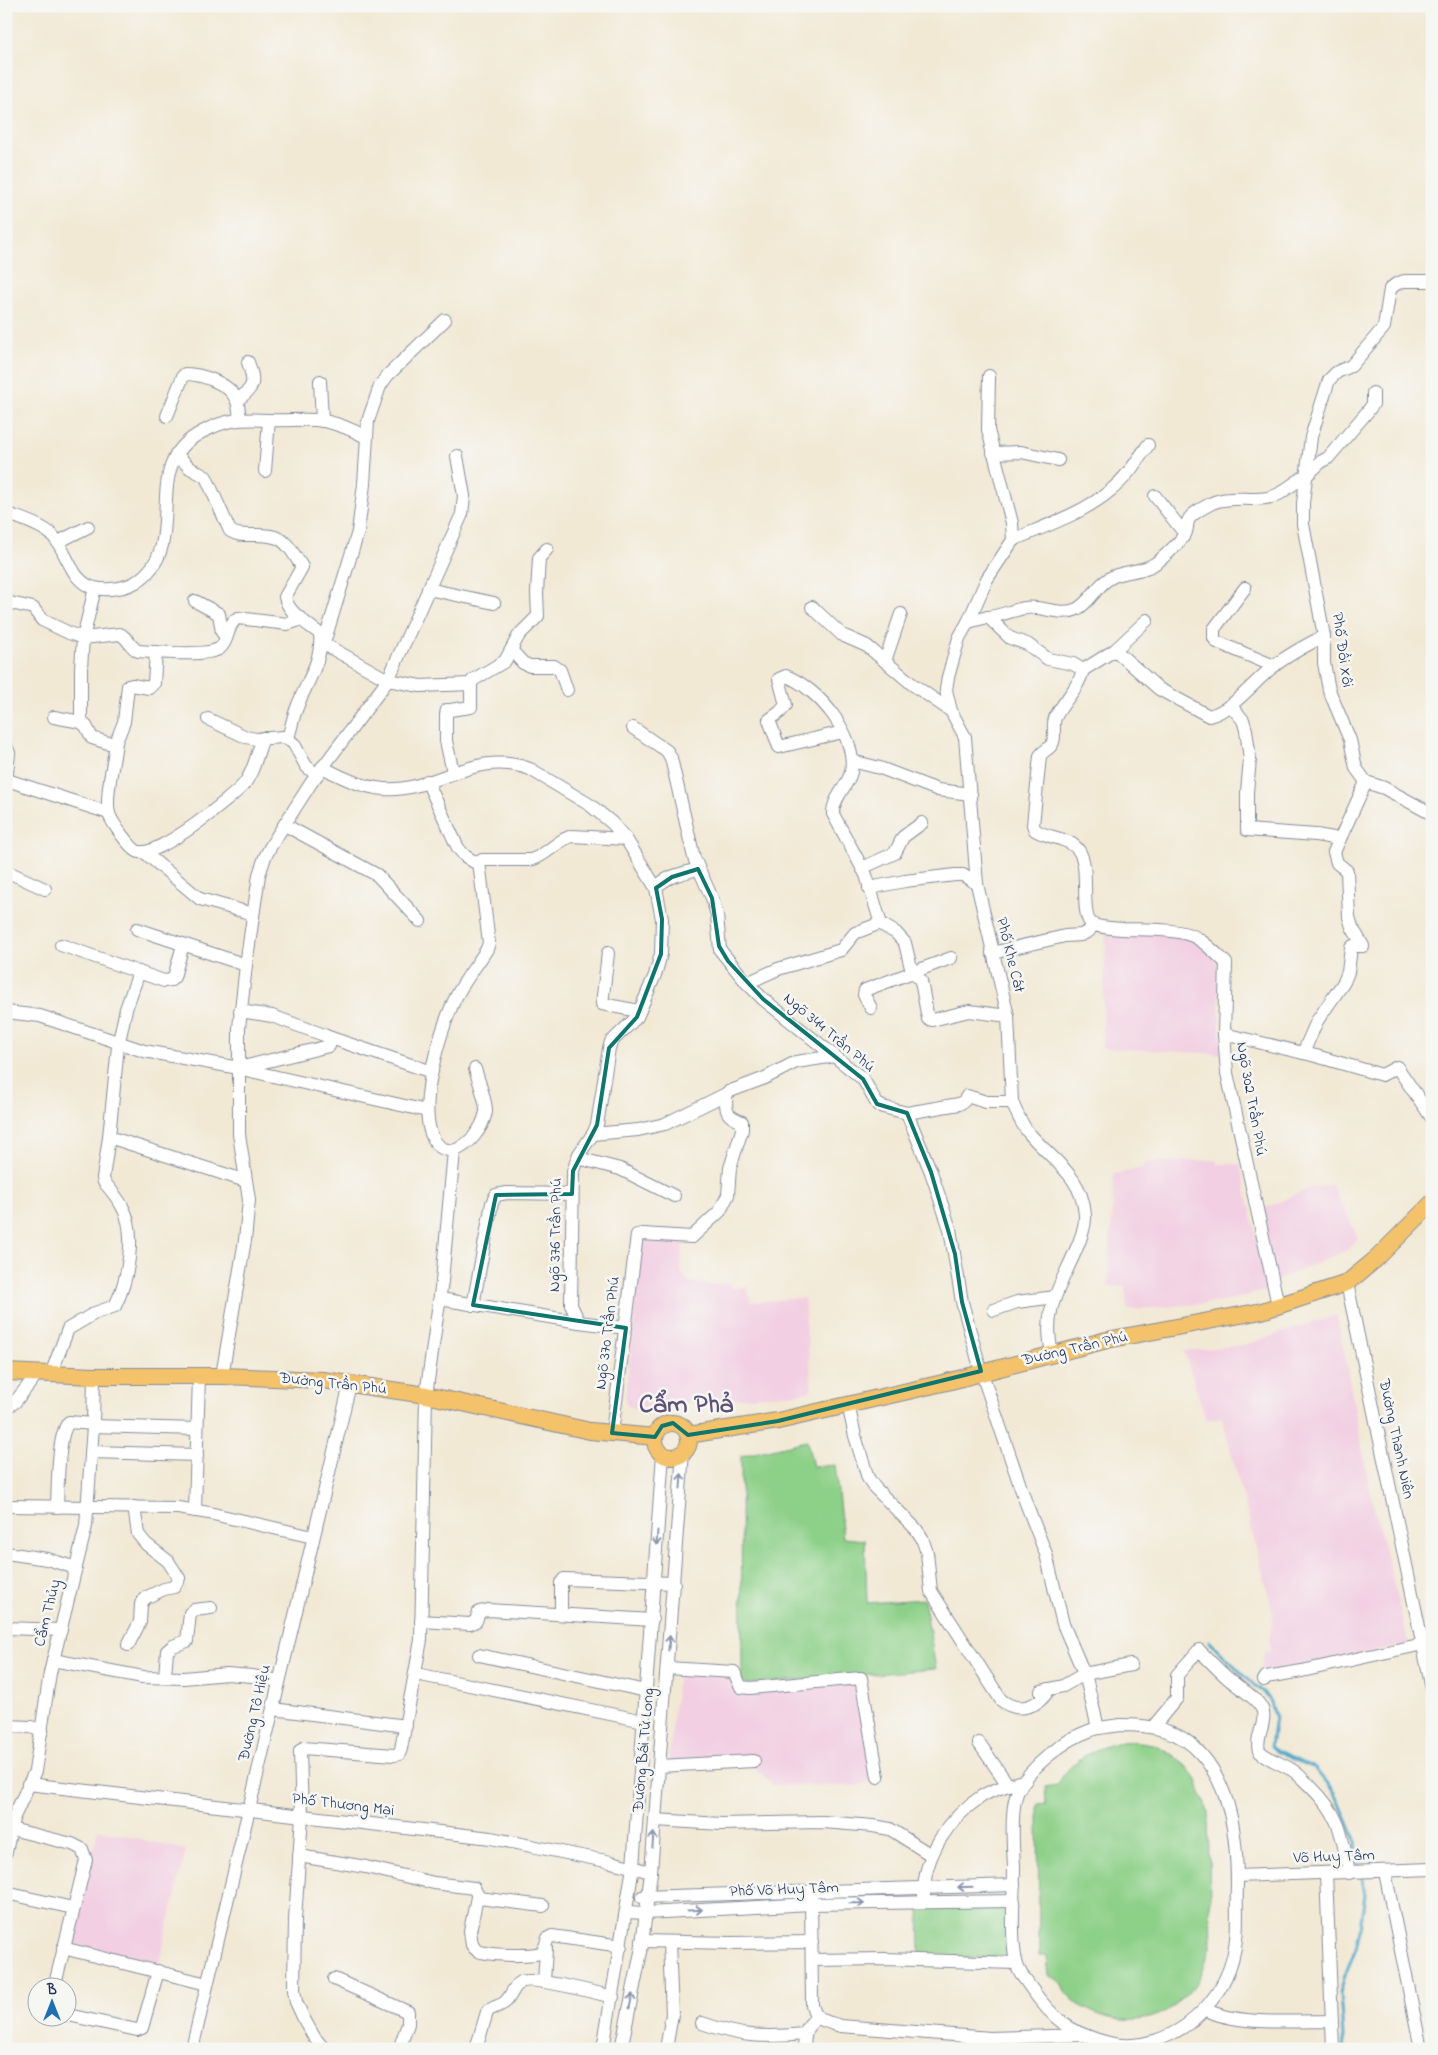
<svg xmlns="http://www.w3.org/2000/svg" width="1438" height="2055" font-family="'Indie Flower',sans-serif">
<rect width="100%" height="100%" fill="#f6f6f2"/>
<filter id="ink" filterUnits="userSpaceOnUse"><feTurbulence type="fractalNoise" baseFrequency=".02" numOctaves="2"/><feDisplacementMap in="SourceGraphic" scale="10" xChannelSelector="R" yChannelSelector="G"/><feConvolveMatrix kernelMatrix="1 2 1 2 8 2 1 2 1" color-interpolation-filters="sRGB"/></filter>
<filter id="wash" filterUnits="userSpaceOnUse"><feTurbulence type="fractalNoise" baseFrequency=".0096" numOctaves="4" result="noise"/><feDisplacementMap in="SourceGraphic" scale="20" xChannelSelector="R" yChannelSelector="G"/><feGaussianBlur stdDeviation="1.12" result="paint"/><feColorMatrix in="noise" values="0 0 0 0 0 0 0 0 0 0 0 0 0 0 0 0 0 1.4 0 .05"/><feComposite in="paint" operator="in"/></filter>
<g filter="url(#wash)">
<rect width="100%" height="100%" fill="#f2e9d5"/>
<g fill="#f2cfe2">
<path d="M1106 931 1181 936 1204 946 1218 964 1221 1054 1102 1048Z"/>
<path d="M1217 1160 1218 1164H1240L1269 1290 1222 1302 1127 1310 1125 1287 1108 1286 1114 1174 1143 1168 1145 1163Z"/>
<path d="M1332 1185 1358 1238 1347 1250 1276 1281 1259 1211 1310 1188Z"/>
<path d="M637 1239 683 1241 681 1272 688 1281 709 1285 730 1283 731 1288 748 1287 750 1302 804 1298 812 1388 808 1392 633 1408 628 1406 625 1401 634 1320Z"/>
<path d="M1337 1315 1371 1495 1409 1645 1260 1672 1265 1653 1271 1651 1269 1638 1274 1616 1222 1417 1206 1420 1184 1351 1243 1345Z"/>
<path d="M678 1672 856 1680 875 1779 857 1786 773 1785 746 1759 668 1763Z"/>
<path d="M98 1829 186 1850 159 1964 71 1943Z"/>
</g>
<g fill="#8dd088" stroke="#548073">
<path d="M807 1441 813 1467 835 1465 843 1538 865 1540 867 1603 924 1599 936 1669 748 1684 743 1682 742 1677 741 1456Z"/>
<path d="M1131 1741 1154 1744 1170 1753 1186 1766 1197 1780 1208 1813 1211 1946C1206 1957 1205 1967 1201 1975 1174 2022 1124 2034 1078 2004 1074 2001 1068 1995 1065 1991 1063 1987 1062 1983 1059 1981 1056 1979 1052 1977 1049 1976L1047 1956H1039L1038 1805 1046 1804 1045 1787 1057 1785C1073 1757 1100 1744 1131 1741Z"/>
<path d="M1007 1907 1008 1957 920 1959 919 1909Z"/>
</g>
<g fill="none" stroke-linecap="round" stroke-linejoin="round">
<g stroke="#49a5c7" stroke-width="3">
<path d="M1210 1642 1254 1685 1264 1692 1271 1702 1275 1717 1271 1746 1277 1752 1314 1768 1336 1794 1356 1842 1359 1867"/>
<path d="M1344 2049 1340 1993 1345 1975 1356 1948 1360 1929 1365 1894 1362 1879"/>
</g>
</g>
</g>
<g filter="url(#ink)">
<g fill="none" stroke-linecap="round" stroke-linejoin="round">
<g stroke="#868c9a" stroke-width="14">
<g id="minor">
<path d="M1432 281H1404L1396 284 1390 289 1384 327 1351 366 1337 372 1329 380 1311 437 1303 503V524L1324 636V663L1329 690 1350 740 1356 768 1366 782 1384 788 1432 814"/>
<path d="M320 381 322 421"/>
<path d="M237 400C255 387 255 383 248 362"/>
<path d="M167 416 183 376 185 374C201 374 229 383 236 399 239 405 239 412 240 419"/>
<path d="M993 453 1021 452 1058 460"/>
<path d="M176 454 190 468 206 477 230 531C237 535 242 535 249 535 282 534 285 539 302 567L285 597C288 613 308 624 320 634 323 660 307 681 298 705 293 716 291 728 288 739"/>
<path d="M265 471 269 420"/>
<path d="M1155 496 1185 534"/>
<path d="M6 513C21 519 39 524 51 534 67 548 70 583 95 588 108 591 125 588 136 582 194 544 135 467 202 432 228 418 242 419 271 420 288 421 308 418 324 421 339 424 353 430 366 437"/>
<path d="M1013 540C1045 526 1084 513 1111 490 1126 478 1137 461 1148 445"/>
<path d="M58 542 88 527"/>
<path d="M1245 588 1214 629V638L1217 642 1274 666"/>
<path d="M428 589 494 603"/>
<path d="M195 601 219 614 222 632 226 638"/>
<path d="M6 602 33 608 42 620 69 633 83 638 95 588"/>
<path d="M812 607 842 635 867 646 912 684 951 711 965 737 977 884 1008 1016 1012 1102C1016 1112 1021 1123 1028 1132 1052 1161 1082 1174 1085 1215 1086 1227 1080 1241 1075 1252 1059 1289 1042 1311 1052 1353"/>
<path d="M988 617C1001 616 1012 610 1025 608 1041 605 1061 617 1077 609 1092 601 1097 583 1114 576 1129 570 1146 572 1160 560 1168 553 1181 542 1186 532 1187 529 1187 525 1188 521 1191 513 1205 507 1212 503 1232 494 1261 504 1279 494L1308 474 1322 461 1328 458 1368 411 1373 404V393"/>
<path d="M968 622 988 617 1010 638 1027 644 1048 659 1073 664 1083 670C1079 688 1063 701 1055 718 1052 726 1056 734 1053 742 1051 749 1043 750 1040 756L1033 825 1035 830C1047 838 1070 837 1079 851 1091 868 1079 916 1092 924 1100 928 1113 928 1122 929 1143 930 1180 928 1197 938 1208 945 1217 954 1226 963L1224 1034 1227 1073 1278 1305"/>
<path d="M324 644 388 680 420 686 471 684"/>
<path d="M323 646 358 532 364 484 368 421 380 386 387 376 445 320"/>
<path d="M1115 650 1159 689 1209 716C1235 709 1253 682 1274 666 1289 654 1307 645 1324 636"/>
<path d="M512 651 523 663 530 666H554L560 670 567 690"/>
<path d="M885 661 901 614"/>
<path d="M1083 670 1115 650 1147 620"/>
<path d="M1230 705 1243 720 1246 730 1250 759 1247 792V830L1316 835 1339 839"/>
<path d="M951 711 946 690 948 677 959 638 968 622 987 579 1013 540 1012 523 988 430 989 376"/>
<path d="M54 717 81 722 86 726 92 738 108 743 116 742 124 722 128 686 132 685 149 688 154 683 156 652"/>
<path d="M208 719 246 737 256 739 283 737 288 739 294 744 306 766 317 775"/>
<path d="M81 722V668L83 638 120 634C128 638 130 647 138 651 155 652 209 657 220 648 230 640 226 624 238 618L287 624 302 619"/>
<path d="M633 728 667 751 671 758 694 858 712 898 717 915 720 950 747 983 763 999 863 1079 877 1104 883 1107 907 1113 931 1172 950 1229 962 1302 981 1371 1026 1503 1046 1554 1063 1624 1086 1678 1098 1728"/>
<path d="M116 742C114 762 105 795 109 814 112 823 132 851 139 852 158 857 231 799 244 784 254 772 257 753 263 738"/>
<path d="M6 746 9 753 6 782"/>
<path d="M852 761 880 768 938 790 971 794"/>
<path d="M322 767C343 778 361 787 384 789 434 793 475 748 530 769L590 805 612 823 626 839 656 888 662 919 661 954 655 975 637 1017 611 1042 609 1048 597 1125 593 1134 579 1154 573 1171 571 1305 579 1322 626 1328"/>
<path d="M453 772 446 741V714L447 710H450L471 707V684L473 680 505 661 519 635 538 616 537 593 539 558 547 549"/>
<path d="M7 780 109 813"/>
<path d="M427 781 458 848 465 856 479 865"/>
<path d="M285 825 377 875 420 921"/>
<path d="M144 852 200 899 253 914"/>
<path d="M862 868 895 853 903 837 922 823"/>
<path d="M6 871 45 889"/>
<path d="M656 888C666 876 683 873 698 869"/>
<path d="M869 888 905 881 955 875H963L977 884"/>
<path d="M881 924 896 933 905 943 911 968 921 981 928 1019 932 1020 969 1011 1008 1016"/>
<path d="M137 929 246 965"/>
<path d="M61 945 164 981 171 980 174 977 183 945"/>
<path d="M608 953 602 1004 639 1011"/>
<path d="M992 953 1065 936 1081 935 1089 931 1093 924"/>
<path d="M747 983 778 969 841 950 855 933 878 924H881L866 875 833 814C832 799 848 786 851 772 858 736 818 688 786 676L779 679 786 705 780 712 769 720 779 747 843 732"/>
<path d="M871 1008 864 995 865 990 951 958"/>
<path d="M6 1012 40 1016 144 1051 239 1068 329 1046 331 1038 324 1035 272 1016 240 1011"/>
<path d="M1224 1034 1316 1056 1382 1075 1397 1067 1432 1118"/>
<path d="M331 1038 432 1072"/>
<path d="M1303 1053 1317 1021 1344 982 1348 972 1351 948 1353 946H1363L1352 927 1349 917 1347 871 1337 863 1334 852 1366 782"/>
<path d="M242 1069 427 1111"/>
<path d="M907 1113 959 1104 964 1101 967 1096 986 1102H1012"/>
<path d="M593 1134 638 1130 665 1124 726 1094"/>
<path d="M109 1137 118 1046 126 1009 139 972"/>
<path d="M454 1151C450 1150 444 1150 440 1147 410 1123 441 1026 456 997 464 981 477 965 487 949L489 943 479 862 482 860H530C547 856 556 840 572 836L626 839"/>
<path d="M454 1151C470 1144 482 1130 486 1112 487 1103 478 1079 475 1069"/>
<path d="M578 1158 620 1169 674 1196"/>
<path d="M1347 1283 1432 1689"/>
<path d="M440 1299 579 1322"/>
<path d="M473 1305 492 1203 496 1195 507 1193 572 1194"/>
<path d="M994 1310 1017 1302 1055 1297"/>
<path d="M51 1374 68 1329 95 1313 115 1306C128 1280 137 1234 123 1208 118 1198 111 1190 104 1182L103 1178 109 1137 246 1181"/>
<path d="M222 1376 245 1240 249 1200 239 1134V1028L246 965 259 875 265 857 272 844 311 783 388 680 462 514 464 496 457 456"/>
<path d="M426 1395 442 1281 454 1151"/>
<path d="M848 1404 855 1436 868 1478 875 1488 916 1529 922 1538 927 1553 931 1591 1001 1700C1018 1714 1039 1707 1049 1689"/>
<path d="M6 1408 15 1402 38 1373"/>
<path d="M93 1426 197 1429"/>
<path d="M612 1433 637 1235 642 1234 692 1237 720 1211 728 1195 730 1168 742 1130V1122C725 1115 726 1112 726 1094L728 1092 765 1078 796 1062 835 1056"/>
<path d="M91 1452 197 1455"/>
<path d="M6 1506 178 1508 209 1513 313 1537"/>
<path d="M57 1507C58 1488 57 1434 69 1422L93 1424"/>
<path d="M195 1511 199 1376"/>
<path d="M6 1553 47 1559 76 1568"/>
<path d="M561 1614V1583L564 1579 674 1583"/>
<path d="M421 1621 470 1624 476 1621 479 1612 488 1610 652 1620"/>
<path d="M6 1628 61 1630"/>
<path d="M128 1645 140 1622 141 1604 145 1598 164 1589 174 1587 179 1578 168 1561 146 1544 138 1534 134 1507"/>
<path d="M479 1655 646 1691"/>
<path d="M53 1660 143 1677 184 1678 227 1674 252 1676 279 1681"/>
<path d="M667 1668 734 1672 741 1687 750 1688 861 1678 878 1777"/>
<path d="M416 1674 644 1721"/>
<path d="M165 1676 167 1651 173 1646 187 1641 190 1613 194 1610 211 1608"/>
<path d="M1264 1680 1266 1677 1302 1671 1432 1642"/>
<path d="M1041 1691 1063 1686 1084 1674 1131 1665"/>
<path d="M273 1709 406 1726"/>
<path d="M1120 1725C1150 1725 1180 1729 1201 1754 1232 1789 1237 1840 1237 1885 1236 1903 1238 1921 1236 1939 1231 1993 1187 2041 1132 2045 1113 2047 1079 2035 1064 2024 1051 2014 1040 2001 1031 1988 1026 1981 1020 1974 1017 1965 1010 1942 1014 1892 1014 1866 1013 1848 1010 1807 1018 1791 1029 1768 1065 1739 1089 1731 1098 1727 1109 1727 1120 1725Z"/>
<path d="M6 1726 31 1727 42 1731"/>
<path d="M1153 1727 1177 1698V1675L1199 1650C1209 1660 1219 1671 1230 1680 1239 1688 1261 1700 1263 1712 1266 1725 1255 1737 1259 1751 1269 1760 1281 1763 1292 1770 1299 1774 1304 1781 1310 1786 1340 1815 1342 1833 1349 1873"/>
<path d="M979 1743 1008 1785"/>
<path d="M659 1766 754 1761"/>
<path d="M28 1784 491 1838 611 1862 651 1872"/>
<path d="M655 1820 721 1824 823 1822 873 1826 890 1829 931 1855"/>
<path d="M11 1829 72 1844 82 1849 86 1860 54 1988"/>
<path d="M6 1852 13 1819 35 1771 50 1673 86 1526 93 1426 94 1376"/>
<path d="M299 1856 366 1867 434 1883 474 1888 479 1898 543 1906"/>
<path d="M1385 1872 1421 2049"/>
<path d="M1326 1873 1333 2049"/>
<path d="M1237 1876 1432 1869"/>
<path d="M811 1891 812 2005C816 2022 826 2021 841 2026L990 2038 1085 2035"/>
<path d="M6 1893 73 1908"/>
<path d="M924 1896C923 1855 949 1818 982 1796 995 1788 1012 1784 1026 1780"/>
<path d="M477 1897 470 1931 472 1945C474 1948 476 1951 481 1952 494 1955 531 1957 543 1952L548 1938 552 1936 621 1946"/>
<path d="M642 1897 1014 1885"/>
<path d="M626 1912 646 1913 811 1904 1014 1901"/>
<path d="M642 1941 731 1943 812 1942"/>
<path d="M63 1948 207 1984"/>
<path d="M812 1960 884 1959 1016 1963"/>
<path d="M334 1979 408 2012V2024L399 2049"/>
<path d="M544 1982 546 1949"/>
<path d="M1205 2009C1236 2026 1296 2021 1332 2021"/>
<path d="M68 2015 137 2030 142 2028 158 1971"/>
<path d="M702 2023C741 2037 764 2038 805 2034"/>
<path d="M192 2049 350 1384"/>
<path d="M324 2049 314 2037 304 2019 296 2002 294 1990 295 1919 302 1816 300 1751 303 1748 394 1755 399 1754 401 1749 421 1640 426 1396"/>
<path d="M476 2049 487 2012C491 2007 498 2007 504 2003 512 1997 512 1987 521 1982 532 1976 597 1993 613 1997"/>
<path d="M603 2049 633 1867 663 1454"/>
<path d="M621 2049 641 1952 651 1872 683 1452"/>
<path d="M666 2049 672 2014 669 1942"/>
<path d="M804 2049C805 2033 804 2027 818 2017"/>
</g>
</g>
<g stroke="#868c9a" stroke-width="18">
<g id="major">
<path d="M6 1372 94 1376H222L323 1380 426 1395 590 1431 655 1437"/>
<circle cx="672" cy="1440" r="17"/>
<path d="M688 1435 778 1421 947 1382 1107 1340 1262 1311 1347 1283 1376 1259 1432 1203"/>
</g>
</g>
<use href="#minor" stroke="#fff" stroke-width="12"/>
<use href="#major" stroke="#f3c26a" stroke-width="16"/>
</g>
<defs><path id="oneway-shaft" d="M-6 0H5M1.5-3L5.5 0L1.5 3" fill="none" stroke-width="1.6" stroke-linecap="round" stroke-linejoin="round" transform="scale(1.25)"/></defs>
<g stroke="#8d97ae">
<use href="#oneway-shaft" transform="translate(681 1481) rotate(-86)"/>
<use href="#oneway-shaft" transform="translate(657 1538) rotate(94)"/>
<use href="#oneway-shaft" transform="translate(669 1643) rotate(-85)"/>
<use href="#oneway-shaft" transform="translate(653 1840) rotate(-85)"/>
<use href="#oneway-shaft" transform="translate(965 1887) rotate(178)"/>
<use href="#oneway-shaft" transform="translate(857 1903) rotate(-1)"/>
<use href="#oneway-shaft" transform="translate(695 1910) rotate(-3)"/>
<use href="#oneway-shaft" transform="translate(631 2001) rotate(-79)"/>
</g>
</g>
<path fill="none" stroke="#0f766e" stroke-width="4" stroke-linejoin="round" d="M698 869 712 898 719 946 728 961 763 999 863 1079 877 1104 907 1113 931 1172 955 1254 962 1302 981 1371 778 1421 688 1435 673 1423 662 1426 655 1437 612 1433 626 1328 473 1305 496 1195 572 1194 573 1171 597 1125 609 1048 637 1017 661 954 662 919 656 888 672 877Z"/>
<g text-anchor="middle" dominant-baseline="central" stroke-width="5" stroke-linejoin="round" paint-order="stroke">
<g font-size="16" fill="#1b2f5e" stroke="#f6f6f2">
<text transform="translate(1342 650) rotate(82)">Phố Đồi Xôi</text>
<text transform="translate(1010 955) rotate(76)">Phố Khe Cát</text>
<text transform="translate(829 1033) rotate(40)">Ngõ 344 Trần Phú</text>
<text transform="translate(1251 1099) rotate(80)">Ngõ 302 Trần Phú</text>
<text transform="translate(556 1235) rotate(-89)">Ngõ 376 Trần Phú</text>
<text transform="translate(608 1333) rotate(-83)">Ngõ 370 Trần Phú</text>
<text transform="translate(1075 1349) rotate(-13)">Đường Trần Phú</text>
<text transform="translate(333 1384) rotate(6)">Đường Trần Phú</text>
<text transform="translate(1396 1439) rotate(78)">Đường Thanh Niên</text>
<text transform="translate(48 1613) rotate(-76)">Cẩm Thủy</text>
<text transform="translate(255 1713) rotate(-77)">Đường Tô Hiệu</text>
<text transform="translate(644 1750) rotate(-85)">Đường Bái Tử Long</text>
<text transform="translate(343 1805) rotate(7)">Phố Thương Mại</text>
<text transform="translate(1334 1857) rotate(-2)">Võ Huy Tâm</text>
<text transform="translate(784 1890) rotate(-2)">Phố Võ Huy Tâm</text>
</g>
<g font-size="26" font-weight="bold" fill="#5e527b" stroke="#f6f6f2">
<text x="686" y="1406">Cẩm Phả</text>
</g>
</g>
<rect width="1438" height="2055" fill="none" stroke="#f6f6f2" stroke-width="25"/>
<g transform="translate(52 2002)"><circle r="24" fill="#f6f6f2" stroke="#9ea6b7"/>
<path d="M0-4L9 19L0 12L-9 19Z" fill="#1f6fb2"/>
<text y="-8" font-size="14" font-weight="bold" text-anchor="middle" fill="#1b2f5e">B</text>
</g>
</svg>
